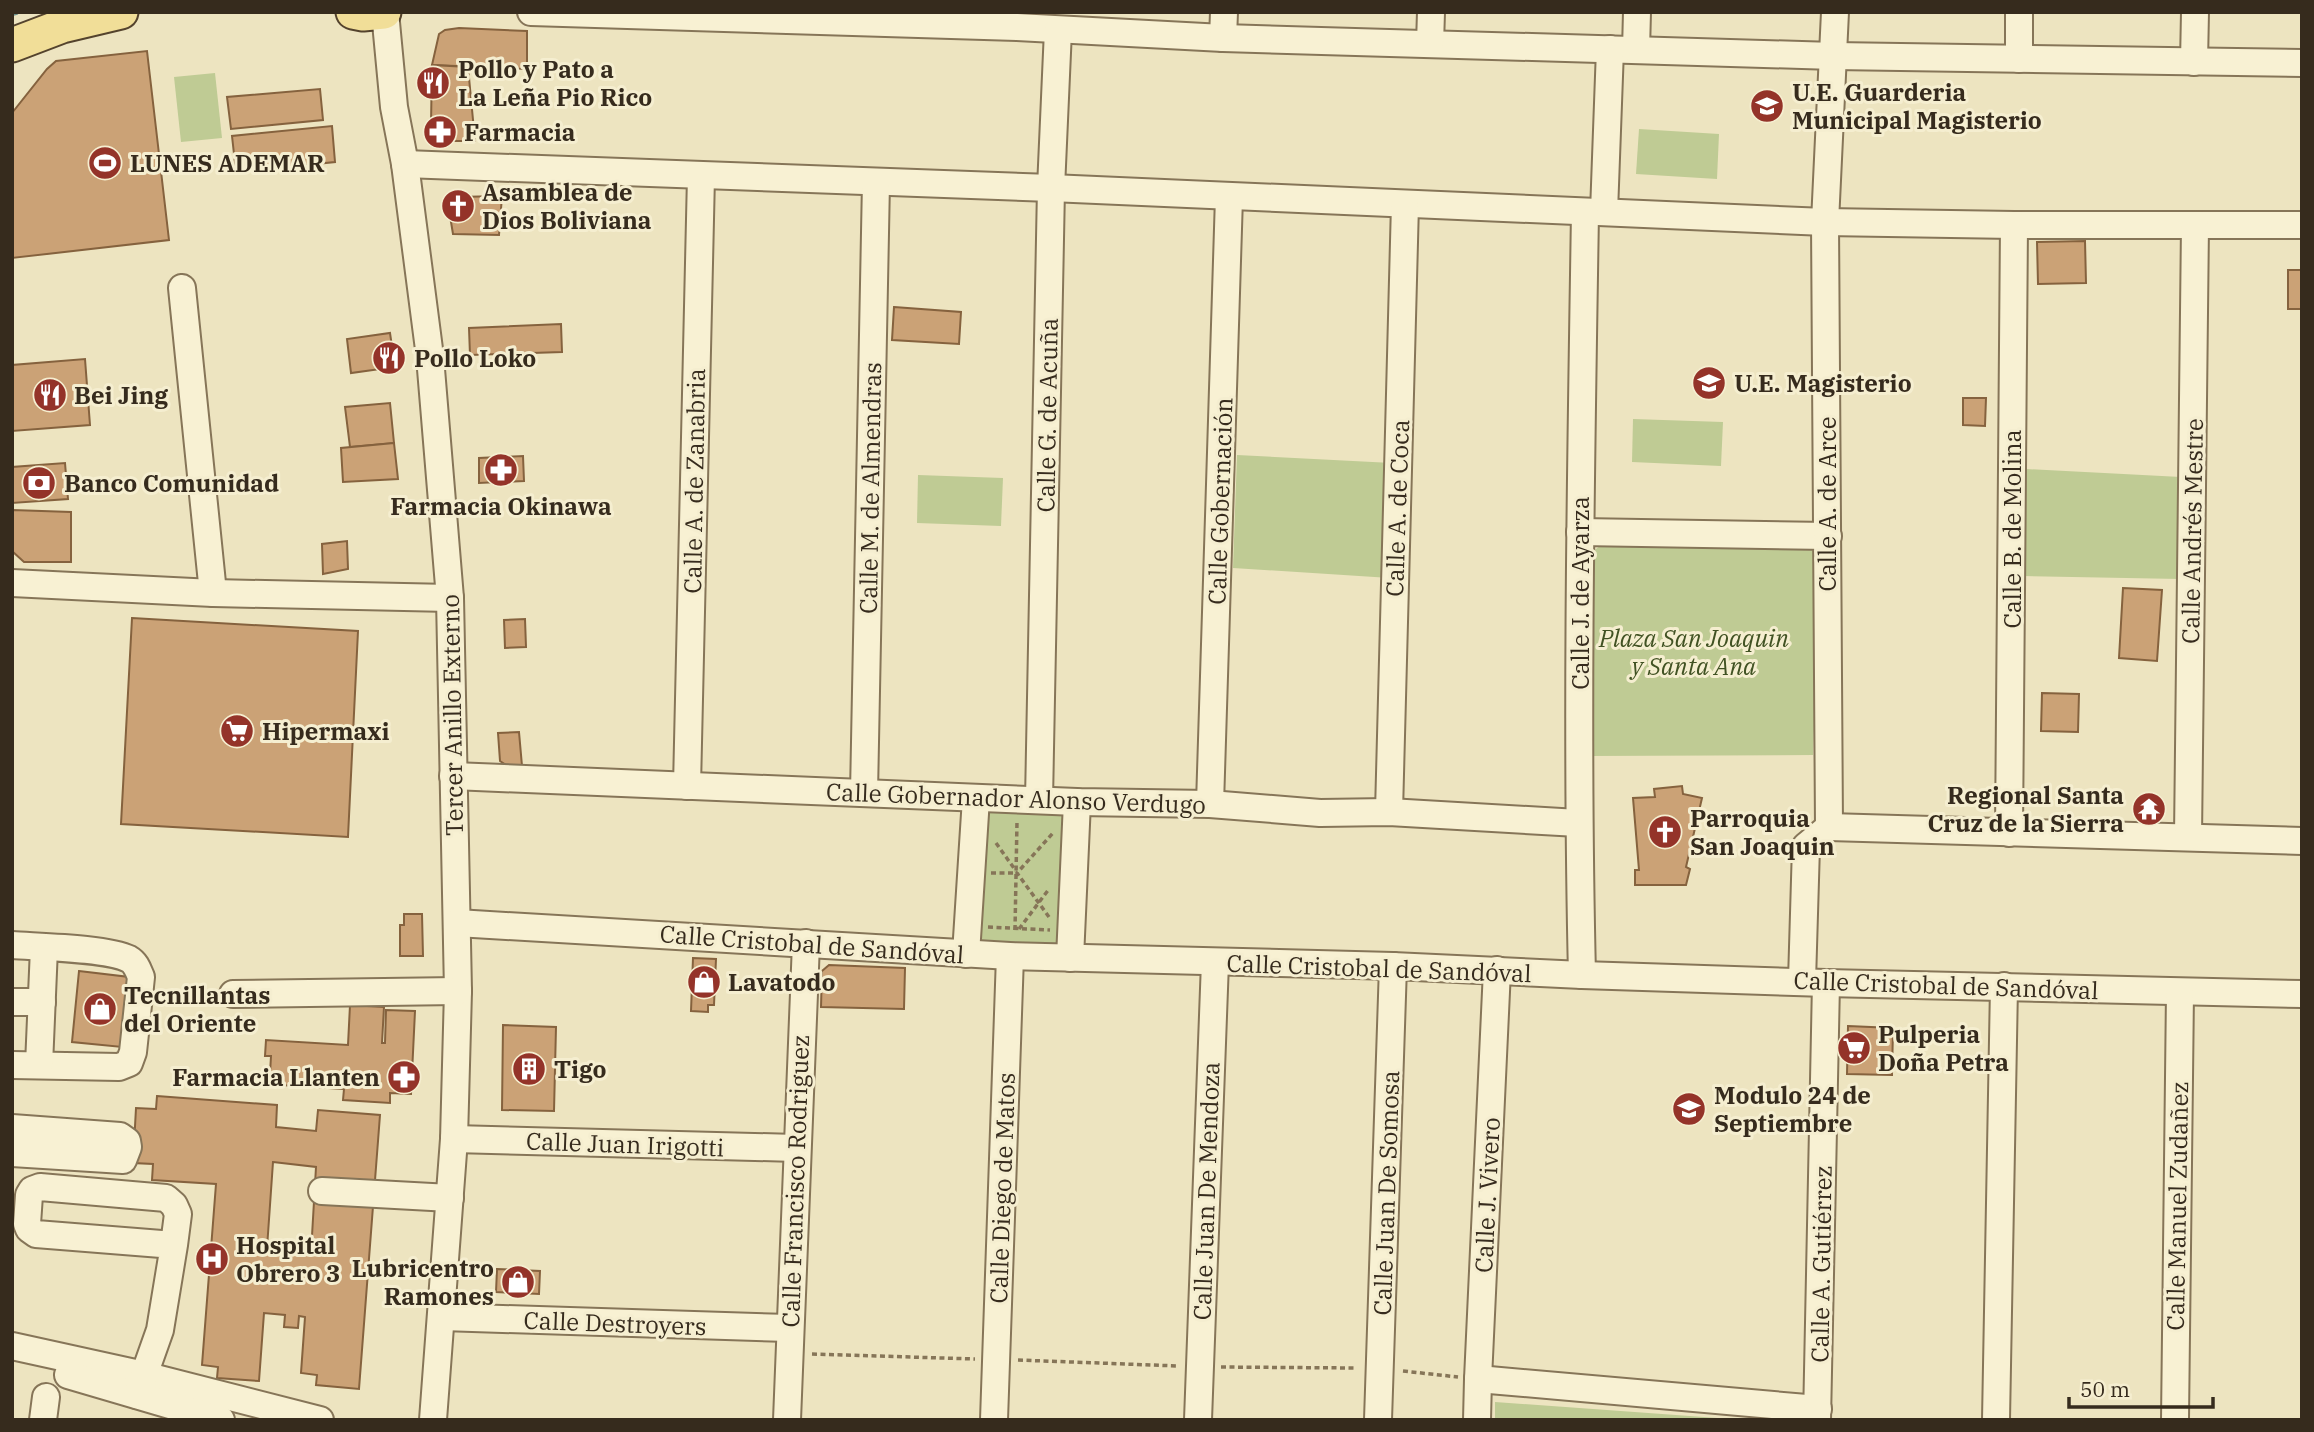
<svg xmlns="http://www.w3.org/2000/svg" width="2314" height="1432" font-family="'IBM Plex Serif',serif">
<rect width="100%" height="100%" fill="#ede4c0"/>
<g fill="#bfcb94">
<path d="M215 73 222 138 181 142 174 77Z"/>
<path d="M1639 129 1719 134 1717 179 1636 174Z"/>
<path d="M1633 419 1723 422 1721 466 1632 462Z"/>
<path d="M1237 455 1392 463 1390 578 1233 568Z"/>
<path d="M2026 469 2181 477 2180 579 2023 576Z"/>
<path d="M918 475 1003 478 1001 526 917 523Z"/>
<path d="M1601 545 1811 549 1820 557 1813 755 1588 756 1591 553Z"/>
<path d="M982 811 1060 813 1067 816V935L1057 947 972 942Z"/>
<path d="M1495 1402 1745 1420H1495Z"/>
</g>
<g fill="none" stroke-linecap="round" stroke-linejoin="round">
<path stroke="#6a8d88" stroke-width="6" d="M12 13 16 12"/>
</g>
<g fill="#cba276" stroke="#85623e" stroke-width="2" fill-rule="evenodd">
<path d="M459 28 527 31V69L432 65 439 34 445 30Z"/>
<path d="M147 51 169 240 12 258V113L47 69 56 61Z"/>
<path d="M432 65 468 67 475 141H437L431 124Z"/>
<path d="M320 89 323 120 231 129 227 97Z"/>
<path d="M332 126 335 162 236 172 232 136Z"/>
<path d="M502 196 499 235 453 234 448 204 456 197Z"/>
<path d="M2085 241 2086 283 2038 284 2037 242Z"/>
<rect x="2288" y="270" width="14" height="39"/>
<path d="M894 307 961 312 959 344 892 340Z"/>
<path d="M561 324 562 352 470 355 469 328Z"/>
<path d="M390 333 395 367 351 373 347 339Z"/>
<path d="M85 359 90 425 12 431V365Z"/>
<path d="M1963 398H1986L1985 426 1963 425Z"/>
<path d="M390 403 394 443 350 447 345 407Z"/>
<path d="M394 443 398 479 343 482 341 448Z"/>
<path d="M523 456 524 481 479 483V458Z"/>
<path d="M65 463 68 499 12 503V467Z"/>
<path d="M12 510 71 512V562H24L12 551Z"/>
<path d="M347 541 348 569 323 574 322 544Z"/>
<path d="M2123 588 2162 590 2157 661 2119 658Z"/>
<path d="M132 618 358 631 348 837 121 824Z"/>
<path d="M525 619 526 647 505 648 504 620Z"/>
<path d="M2042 693 2079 694 2078 732 2041 731Z"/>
<path d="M519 732 522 766 506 765 500 761 498 733Z"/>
<path d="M1682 786 1683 794 1702 798 1686 867 1690 869 1686 885H1635V870H1639L1633 798 1655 797 1654 789Z"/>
<path d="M404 914H422L423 956H400V925H404Z"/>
<path d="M693 958 716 959 714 1005H708V1012L691 1011Z"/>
<path d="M829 965 905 968 904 1009 821 1007 822 971Z"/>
<path d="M79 971 129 977 122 1047 72 1042Z"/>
<path d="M350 1005 384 1007 382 1043H385L386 1010 415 1011 411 1094 390 1093V1103L343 1100 344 1089 281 1085 282 1075 270 1074 271 1056H265L266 1040 348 1045Z"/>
<path d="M503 1025 556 1027 554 1111 502 1110Z"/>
<path d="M1848 1026 1893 1028 1892 1075 1847 1074Z"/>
<path d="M157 1096 277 1105 276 1127 316 1131 318 1110 380 1115 359 1389 316 1385 317 1375 301 1373 305 1317 299 1316 298 1328 284 1327 285 1315 264 1313 259 1381 217 1378 218 1367 202 1365 216 1184 152 1180 153 1164 133 1163 136 1108 156 1109ZM273 1162 316 1167 311 1253 267 1248Z"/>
<path d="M497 1269 540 1271 539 1294 496 1292Z"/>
</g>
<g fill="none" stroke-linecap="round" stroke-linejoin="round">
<g stroke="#867558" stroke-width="30">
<g id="minor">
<path d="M385 12 394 107 405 164 430 357 450 598 458 991 454 1139 433 1420"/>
<path d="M531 12 1017 27 1223 38 1834 56 2302 63"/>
<path d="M2019 12V59"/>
<path d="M1223 38 1224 12"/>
<path d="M1430 44 1431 12"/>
<path d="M1636 50 1637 12"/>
<path d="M2194 62 2195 12"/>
<path d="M405 164 1051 188 1825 222 2014 225H2302"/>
<path d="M1604 212 1610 49"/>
<path d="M182 288 213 593"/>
<path d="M1580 532 1828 536"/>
<path d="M12 583 213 593 450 598"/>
<path d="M453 776 1077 802 1210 804 1320 813 1389 812 1578 823"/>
<path d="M687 786 701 176"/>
<path d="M864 793 876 182"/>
<path d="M1039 800 1051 188 1058 30"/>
<path d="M1210 804 1229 197"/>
<path d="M1389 812 1405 204"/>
<path d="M1829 827 1825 222 1835 12"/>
<path d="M1829 827 2302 841"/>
<path d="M2009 833 2014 225"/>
<path d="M2188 837 2195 225"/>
<path d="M457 923 1010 956 1393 966 1582 975 1826 983 2302 994"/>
<path d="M12 945C39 947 107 948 129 959 136 963 138 970 141 977L133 1052 129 1063 119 1067 12 1065"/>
<path d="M966 954 976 798"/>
<path d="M1070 958 1077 802"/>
<path d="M1582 975C1576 720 1581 466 1585 212"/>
<path d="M1802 981 1806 846 1829 827"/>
<path d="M233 994 458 991"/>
<path d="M12 1002H42"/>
<path d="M39 1065 44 948"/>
<path d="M12 1128 120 1136 127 1141 128 1147 123 1160 12 1153"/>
<path d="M454 1139 796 1148"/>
<path d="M322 1191 450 1198"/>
<path d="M442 1317 789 1328"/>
<path d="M12 1346 144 1375 320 1420"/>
<path d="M68 1375 221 1420"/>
<path d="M1478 1379 1818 1409"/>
<path d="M137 1395 160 1330 174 1245 178 1214 174 1205 166 1198 40 1187 32 1190 29 1195 27 1224 29 1229 36 1234 174 1245"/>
<path d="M43 1420 46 1397"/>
<path d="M787 1420 806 943"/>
<path d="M994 1420 1010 956"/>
<path d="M1198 1420 1215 962"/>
<path d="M1378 1420 1393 966"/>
<path d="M1477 1420 1478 1379 1497 970"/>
<path d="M1817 1420 1826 983"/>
<path d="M1996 1420 2004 986"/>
<path d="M2175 1420 2180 992"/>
</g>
</g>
<g stroke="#54432d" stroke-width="37">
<g id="major">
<path d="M353 12 363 14 384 12"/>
<path d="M12 45 62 26 121 12"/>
</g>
</g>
<g stroke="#867558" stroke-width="3.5" stroke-dasharray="5 3.5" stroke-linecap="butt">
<path d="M996 843 1016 871"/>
<path d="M991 873H1017"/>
<path d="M1049 917 1017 873 1053 833"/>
<path d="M988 927 1050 930"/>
<path d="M1019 929 1049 889"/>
<path d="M1015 930 1017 821"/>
<path d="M812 1354 975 1359"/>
<path d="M1018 1360 1178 1366"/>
<path d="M1221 1367 1357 1368"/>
<path d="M1403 1371 1458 1377"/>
</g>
<use href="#minor" stroke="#f8f1d3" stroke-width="26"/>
<use href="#major" stroke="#f1de98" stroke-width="33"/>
</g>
<defs>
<g id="restaurant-disc" transform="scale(1.75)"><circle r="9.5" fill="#943329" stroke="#f5eed0"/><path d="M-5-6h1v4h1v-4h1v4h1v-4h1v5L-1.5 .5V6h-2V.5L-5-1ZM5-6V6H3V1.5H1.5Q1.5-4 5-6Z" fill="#fff"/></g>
<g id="school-disc" transform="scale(1.75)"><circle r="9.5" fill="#943329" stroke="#f5eed0"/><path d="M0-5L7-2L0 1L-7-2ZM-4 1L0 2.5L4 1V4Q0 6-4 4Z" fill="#fff"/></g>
<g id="pharmacy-disc" transform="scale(1.75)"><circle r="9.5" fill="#943329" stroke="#f5eed0"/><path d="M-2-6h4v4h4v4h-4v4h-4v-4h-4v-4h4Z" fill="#fff"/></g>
<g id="stadium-disc" transform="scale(1.75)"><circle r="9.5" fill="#943329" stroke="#f5eed0"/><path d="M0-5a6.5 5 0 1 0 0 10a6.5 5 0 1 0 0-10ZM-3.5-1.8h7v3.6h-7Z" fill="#fff"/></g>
<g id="church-disc" transform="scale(1.75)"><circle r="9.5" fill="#943329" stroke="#f5eed0"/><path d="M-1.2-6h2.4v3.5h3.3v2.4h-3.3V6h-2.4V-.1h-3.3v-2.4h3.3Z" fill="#fff"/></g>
<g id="bank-disc" transform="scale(1.75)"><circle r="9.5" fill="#943329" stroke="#f5eed0"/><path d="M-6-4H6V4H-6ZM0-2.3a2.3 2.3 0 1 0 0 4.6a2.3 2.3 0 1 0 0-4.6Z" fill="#fff"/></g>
<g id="supermarket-disc" transform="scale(1.75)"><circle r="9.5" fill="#943329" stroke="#f5eed0"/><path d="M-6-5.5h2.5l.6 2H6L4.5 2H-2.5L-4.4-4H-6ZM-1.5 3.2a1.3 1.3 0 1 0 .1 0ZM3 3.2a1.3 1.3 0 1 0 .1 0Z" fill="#fff"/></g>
<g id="temple-disc" transform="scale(1.75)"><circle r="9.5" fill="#943329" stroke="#f5eed0"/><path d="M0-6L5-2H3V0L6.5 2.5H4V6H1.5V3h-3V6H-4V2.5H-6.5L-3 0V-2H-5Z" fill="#fff"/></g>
<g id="shop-disc" transform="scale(1.75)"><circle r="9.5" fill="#943329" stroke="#f5eed0"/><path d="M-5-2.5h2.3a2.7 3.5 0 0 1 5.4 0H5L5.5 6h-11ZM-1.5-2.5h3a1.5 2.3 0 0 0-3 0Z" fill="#fff"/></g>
<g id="building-disc" transform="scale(1.75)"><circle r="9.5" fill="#943329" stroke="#f5eed0"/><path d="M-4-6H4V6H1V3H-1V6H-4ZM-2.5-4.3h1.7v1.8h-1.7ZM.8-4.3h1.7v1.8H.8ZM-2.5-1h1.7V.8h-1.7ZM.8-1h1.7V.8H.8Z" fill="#fff"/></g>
<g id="hospital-disc" transform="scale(1.75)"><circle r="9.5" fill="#943329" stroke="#f5eed0"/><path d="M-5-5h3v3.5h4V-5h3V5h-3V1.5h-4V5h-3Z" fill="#fff"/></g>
</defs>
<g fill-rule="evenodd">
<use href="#restaurant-disc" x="433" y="83"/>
<use href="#school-disc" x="1767" y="106"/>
<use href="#pharmacy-disc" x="440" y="132"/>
<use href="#stadium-disc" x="105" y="163"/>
<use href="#church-disc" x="458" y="206"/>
<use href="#restaurant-disc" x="389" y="358"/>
<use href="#school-disc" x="1709" y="383"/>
<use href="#restaurant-disc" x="50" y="395"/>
<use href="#pharmacy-disc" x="501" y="470"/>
<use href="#bank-disc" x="39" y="483"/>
<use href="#supermarket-disc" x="237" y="731"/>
<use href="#temple-disc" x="2149" y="809"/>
<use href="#church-disc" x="1665" y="832"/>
<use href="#shop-disc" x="704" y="982"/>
<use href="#shop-disc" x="100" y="1009"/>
<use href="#supermarket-disc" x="1854" y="1048"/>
<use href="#building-disc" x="529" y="1069"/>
<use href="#pharmacy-disc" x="404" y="1077"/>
<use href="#school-disc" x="1689" y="1109"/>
<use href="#hospital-disc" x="212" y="1259"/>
<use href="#shop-disc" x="518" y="1282"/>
</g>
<g text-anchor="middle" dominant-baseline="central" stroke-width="6" stroke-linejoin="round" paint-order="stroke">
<g font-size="24" font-weight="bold" fill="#362b1d" stroke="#f5eed0" text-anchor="start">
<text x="458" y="69">Pollo y Pato a<tspan x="458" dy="28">La Leña Pio Rico</tspan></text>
<text x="1792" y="92">U.E. Guarderia<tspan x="1792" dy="28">Municipal Magisterio</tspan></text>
<text x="464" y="132">Farmacia</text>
<text x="130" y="163">LUNES ADEMAR</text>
<text x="482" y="192">Asamblea de<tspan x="482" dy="28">Dios Boliviana</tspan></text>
<text x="414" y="358">Pollo Loko</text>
<text x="1734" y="383">U.E. Magisterio</text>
<text x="74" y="395">Bei Jing</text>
<text x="64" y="483">Banco Comunidad</text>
<text x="501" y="506" text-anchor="middle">Farmacia Okinawa</text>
<text x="262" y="731">Hipermaxi</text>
<text x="2124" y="795" text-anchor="end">Regional Santa<tspan x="2124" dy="28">Cruz de la Sierra</tspan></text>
<text x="1690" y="818">Parroquia<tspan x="1690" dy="28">San Joaquin</tspan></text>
<text x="728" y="982">Lavatodo</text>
<text x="124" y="995">Tecnillantas<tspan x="124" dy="28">del Oriente</tspan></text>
<text x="1878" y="1034">Pulperia<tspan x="1878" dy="28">Doña Petra</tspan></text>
<text x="554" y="1069">Tigo</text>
<text x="380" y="1077" text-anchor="end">Farmacia Llanten</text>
<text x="1714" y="1095">Modulo 24 de<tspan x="1714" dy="28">Septiembre</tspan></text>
<text x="236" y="1245">Hospital<tspan x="236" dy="28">Obrero 3</tspan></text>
<text x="494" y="1268" text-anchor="end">Lubricentro<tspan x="494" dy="28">Ramones</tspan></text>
</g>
<g font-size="24" fill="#362b1d" stroke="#f5eed0">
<text transform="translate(1047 415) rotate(-89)">Calle G. de Acuña</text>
<text transform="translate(694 481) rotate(-89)">Calle A. de Zanabria</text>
<text transform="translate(870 488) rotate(-89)">Calle M. de Almendras</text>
<text transform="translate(1220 501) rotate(-88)">Calle Gobernación</text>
<text transform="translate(1827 504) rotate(-90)">Calle A. de Arce</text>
<text transform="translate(1397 508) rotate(-88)">Calle A. de Coca</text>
<text transform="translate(2012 529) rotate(-90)">Calle B. de Molina</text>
<text transform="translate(2192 531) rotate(-89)">Calle Andrés Mestre</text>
<text transform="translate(1580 593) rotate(-90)">Calle J. de Ayarza</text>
<text transform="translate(452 715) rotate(-91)">Tercer Anillo Externo</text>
<text transform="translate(1016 798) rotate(2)">Calle Gobernador Alonso Verdugo</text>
<text transform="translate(812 944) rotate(4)">Calle Cristobal de Sandóval</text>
<text transform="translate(1379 968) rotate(2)">Calle Cristobal de Sandóval</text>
<text transform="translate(1946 985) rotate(2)">Calle Cristobal de Sandóval</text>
<text transform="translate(625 1144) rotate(2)">Calle Juan Irigotti</text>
<text transform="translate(795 1181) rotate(-88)">Calle Francisco Rodriguez</text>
<text transform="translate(1002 1188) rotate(-88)">Calle Diego de Matos</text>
<text transform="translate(1206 1191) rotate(-88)">Calle Juan De Mendoza</text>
<text transform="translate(1386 1193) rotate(-88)">Calle Juan De Somosa</text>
<text transform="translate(1487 1195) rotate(-87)">Calle J. Vivero</text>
<text transform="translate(2177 1206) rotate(-89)">Calle Manuel Zudañez</text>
<text transform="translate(1821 1264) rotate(-89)">Calle A. Gutiérrez</text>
<text transform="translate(615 1323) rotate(2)">Calle Destroyers</text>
</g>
<g font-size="24" font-style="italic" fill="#415223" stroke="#f5eed0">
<text x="1694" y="638">Plaza San Joaquin<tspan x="1694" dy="28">y Santa Ana</tspan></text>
</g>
</g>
<rect width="2314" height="1432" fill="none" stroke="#362b1d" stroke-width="28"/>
<path d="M2069 1397v10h144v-10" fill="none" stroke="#362b1d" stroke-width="3.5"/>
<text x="2080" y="1397" font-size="21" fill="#362b1d" stroke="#f5eed0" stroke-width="5" paint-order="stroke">50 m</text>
</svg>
